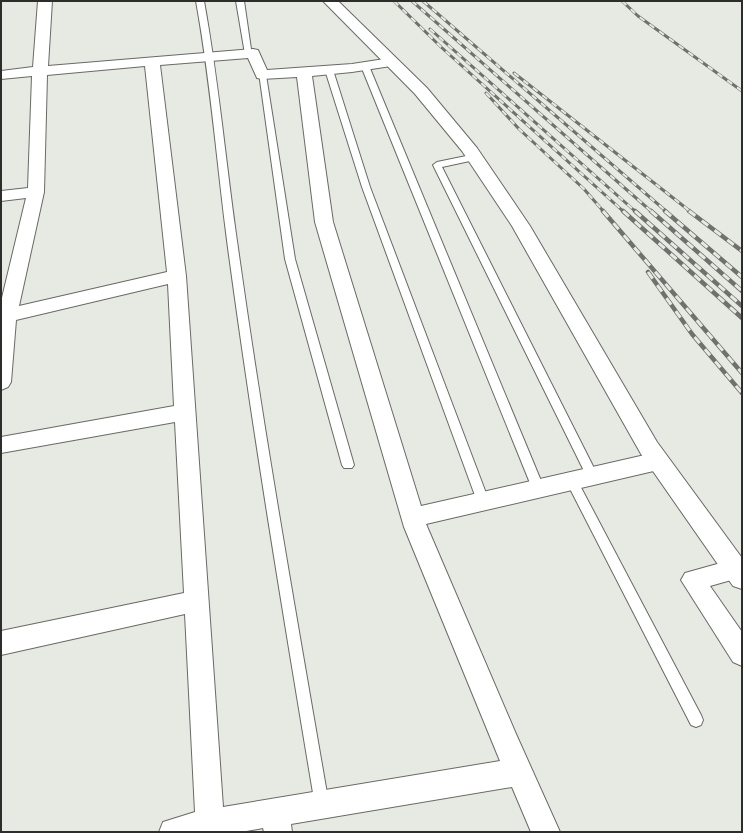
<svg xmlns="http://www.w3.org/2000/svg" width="743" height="833" font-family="Roboto,sans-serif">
<rect width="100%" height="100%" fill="#e7e9e3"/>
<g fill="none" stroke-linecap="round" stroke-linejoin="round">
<g stroke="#686a65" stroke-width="2">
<g id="lane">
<path d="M196 1H204C219 83 226 166 238 248 264 434 297 620 329 805L327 810 322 812 317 810 315 805C284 620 253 434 228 248 217 166 211 83 196 1Z"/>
<path d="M236 1H244L252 56 245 54Z"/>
<path d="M362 64 369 66 544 488 542 491 538 493 534 491 532 488 361 66Z"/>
<path d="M326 68 333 70 370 187 489 501 487 504 483 506 479 504 477 501 362 187 325 70Z"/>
<path d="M259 73 266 75 295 259 354 465 352 468H344L342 465 285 259Z"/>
<path d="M476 154 480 157 479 159 442 167 598 476 596 479H588L433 165 437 162Z"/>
<path d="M572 476 576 478 701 715 703 720 701 725 696 727 691 725 566 481 568 478Z"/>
</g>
</g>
<g stroke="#686a65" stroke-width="2">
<g id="street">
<path d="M38 1H52L48 66 253 49 258 50 267 70 352 64 391 58 396 59 398 62 396 65 391 66 352 72 312 76 333 222 421 506 658 452 666 455 669 461 666 467 658 470 426 524 516 734 560 832H531L512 787 291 824 292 832H264L263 828 241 832H159L163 822 195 812 185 614 1 655V631L184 593 175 422 1 453V437L174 406 168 284 16 320 11 382 8 387 1 390V302L26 198 1 201V191L28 188 32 76 1 79V71L33 67ZM248 58 257 78 262 79 297 77 315 222 404 527 500 761 223 807 186 276 160 65ZM145 66 167 272 19 306 44 192 47 75Z"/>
<path d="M735 559 742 561V577L710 586 742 632V666L733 662 681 580 685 573Z"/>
</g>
</g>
<g stroke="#686a65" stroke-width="2">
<path id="secondary" d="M323 1H338L427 88 477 148 530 226 657 442 742 558V589L733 586 641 454 512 226 462 151 415 94Z"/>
</g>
<use href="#lane" fill="#fff" fill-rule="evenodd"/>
<use href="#street" fill="#fff" fill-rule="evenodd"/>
<use href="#secondary" fill="#fff" fill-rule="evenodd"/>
<g stroke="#70716d" stroke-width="3">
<g id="rail-far1">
<path d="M394 1 441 47 624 212"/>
<path d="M412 1 652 212"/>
<path d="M423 1 667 212"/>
<path d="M622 1 638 16 742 91"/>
<path d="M430 29 636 212"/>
<path d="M514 73 691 212"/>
<path d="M486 93 519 129 584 189 604 212"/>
</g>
</g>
<g stroke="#70716d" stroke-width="4.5">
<g id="rail">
<path d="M603 211 742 373"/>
<path d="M623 211 742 318"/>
<path d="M635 211 742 306"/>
<path d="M651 211 742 291"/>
<path d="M665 211 742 277"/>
<path d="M689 211 742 251"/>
<path d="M648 272 692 334 742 393"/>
</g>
</g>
<use href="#rail-far1" stroke="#e7e9e3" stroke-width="2" stroke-dasharray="6" stroke-linecap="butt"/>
<use href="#rail" stroke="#e7e9e3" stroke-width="3" stroke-dasharray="8" stroke-linecap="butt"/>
</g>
<rect width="743" height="833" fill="none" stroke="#2d2e2c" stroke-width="4"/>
</svg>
